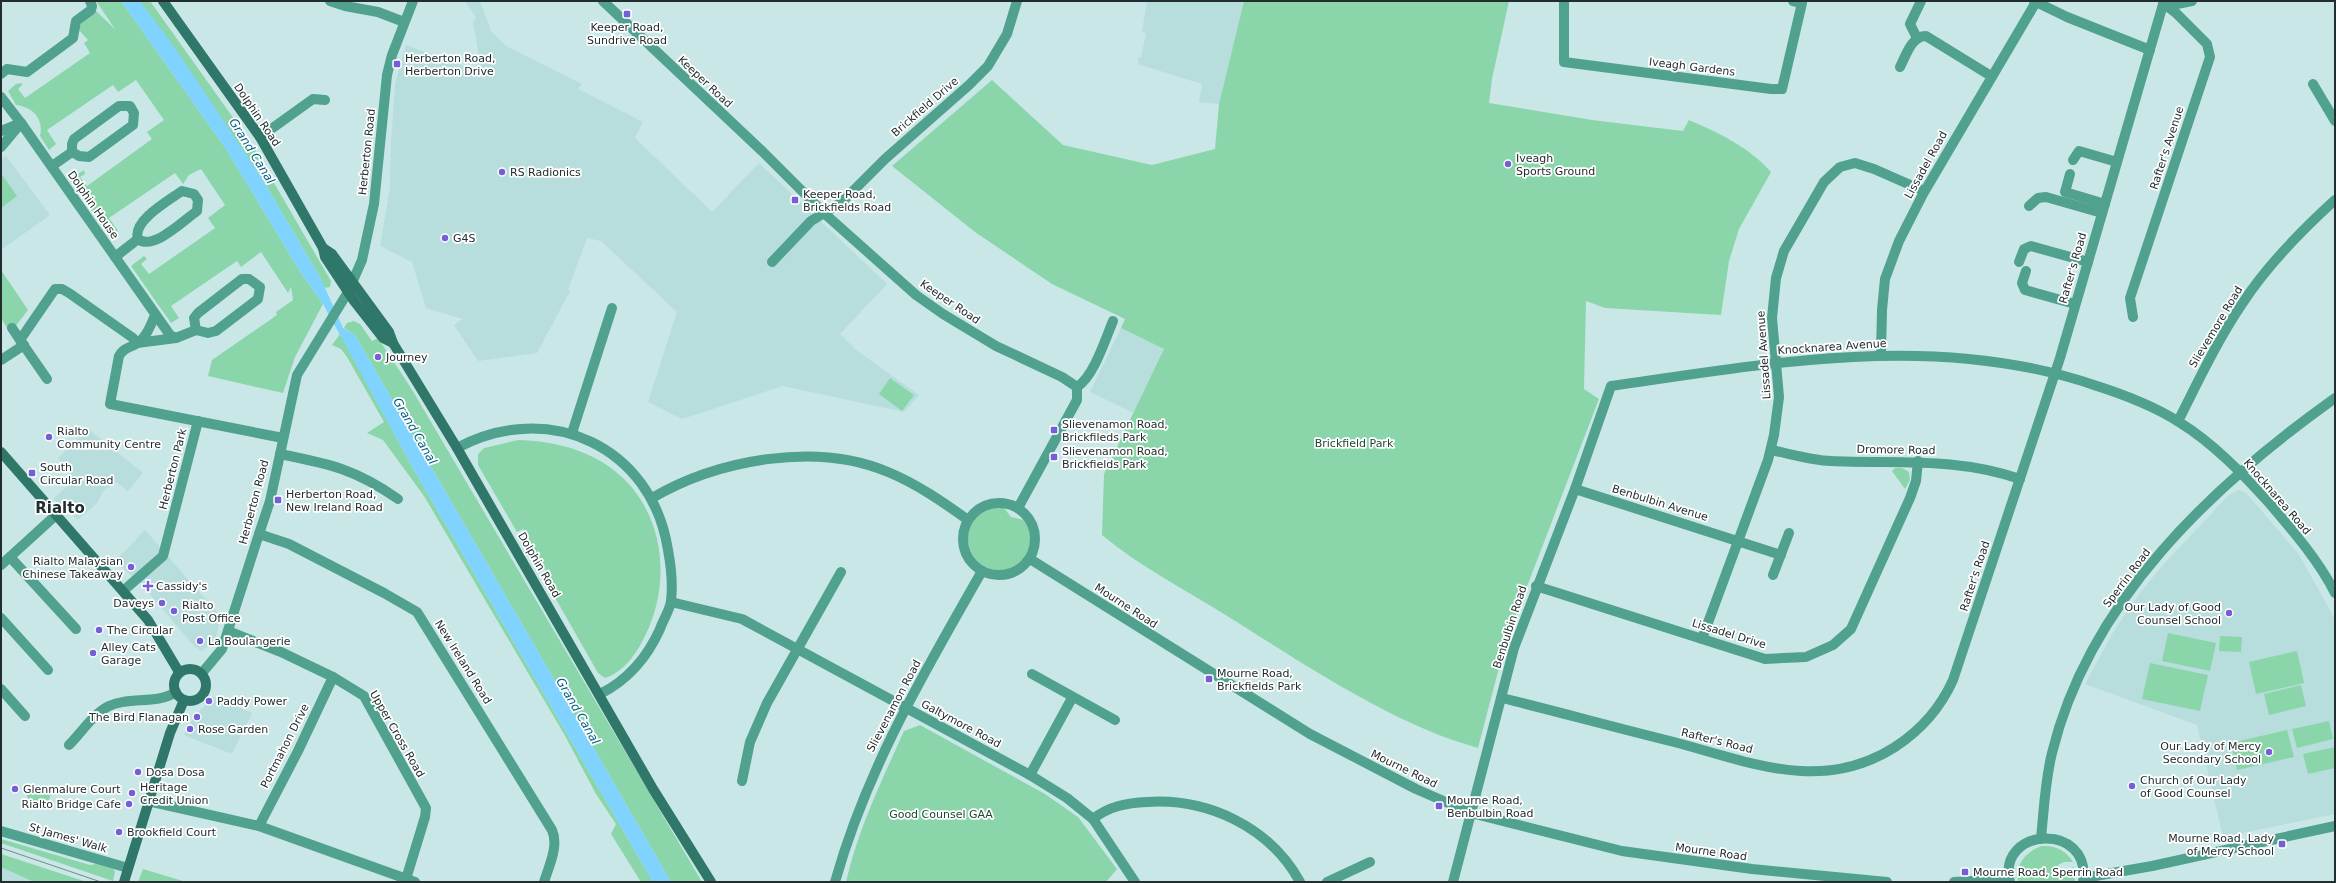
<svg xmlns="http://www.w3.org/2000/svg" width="2336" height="883" font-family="'DejaVu Sans',sans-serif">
<rect width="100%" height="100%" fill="#cae7e7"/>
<g fill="#b7dddc">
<path d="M465 1H480L491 31 506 46 582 84 578 89 643 122 635 138 712 212 759 163 887 284 840 334 856 350 919 395 904 412 783 386 682 419 648 402 677 312 601 241 587 238 568 290 570 291 537 353 478 361 454 325 463 319 426 308 412 262 380 246 390 188 391 142 395 84 406 45 482 73 473 22 476 18Z"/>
<path d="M1147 1H1244L1219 104 1199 102 1202 84 1138 64V57L1141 58 1146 33 1142 32Z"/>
<path d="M6 156 50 215 1 250V160Z"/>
<path d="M1121 328 1164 349 1134 413 1090 392Z"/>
<path d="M88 429 143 473 128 491 116 482 104 490 97 503 78 520 53 499 74 480 58 458Z"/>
<path d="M2238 490 2246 493 2298 553 2335 619V814L2223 837 2197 725 2085 684 2115 629 2140 593 2161 567 2229 495Z"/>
<path d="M145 530 221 617 215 641 202 651 194 646 142 585 117 563 119 557Z"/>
<path d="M214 697 252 713 232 754 184 735 195 715Z"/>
<path d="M1 867 4 868 34 882H1Z"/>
</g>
<g fill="#8ad6aa">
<path d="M96 1H121L224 146 301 273 323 304 295 357 283 393 208 376 212 360 277 315 276 312 293 300 291 287 288 293 261 252 241 267 237 261 171 306 179 318 171 323 131 266 144 256 147 259 141 264 149 274 215 228 208 218 225 205 201 169 189 175 183 184 175 173 109 218 118 231 110 236 70 179 84 170 85 174 80 177 87 186 152 139 147 132 164 120 136 80 118 92 113 85 47 130 56 144 49 150 40 136C44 119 33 107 16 105L8 91 16 84 21 83 23 84 18 89 25 98 90 53 84 43 88 40 78 29 83 20 95 10 115 29Z"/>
<path d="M140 1H150L249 140 331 281 330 287 324 288 321 279 261 177Z"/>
<path d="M1244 1H1509L1492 79 1489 103 1592 120 1683 131 1689 120C1719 133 1749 147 1771 172L1739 229 1729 261 1721 315 1605 308 1586 301 1584 389 1599 399 1506 641 1478 748C1393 725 1299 661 1224 614 1184 589 1139 566 1102 535L1104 474 1164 349 1121 328 1125 319 1052 284 975 232 892 166 992 80 1063 145 1152 165 1215 149 1219 104Z"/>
<path d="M3 176 17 196 1 208V177Z"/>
<path d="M1 270 28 310 15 327 7 328 1 318Z"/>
<path d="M354 321 360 324 372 341 378 338 411 388 702 882H671L355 335 344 328 347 323Z"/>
<path d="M340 334 414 470 653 882H641L611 834 616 824 596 794 564 734 424 496 383 440 367 433 384 422 347 357 341 349 332 345Z"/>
<path d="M890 378 914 395 902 411 879 394Z"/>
<path d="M518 440C548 441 575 446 602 462 662 498 675 576 645 636 637 653 624 672 605 678L598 673 553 594 557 591 523 529 517 532 478 465V454L484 448Z"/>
<path d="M1895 468H1902L1909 472 1910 480 1905 489 1892 471Z"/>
<path d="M996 507 1004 508 1011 517 1024 520C1031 529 1033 541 1028 552 1024 559 1018 565 1010 568 970 583 946 518 996 507Z"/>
<path d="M2168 633 2216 643 2210 671 2162 661Z"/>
<path d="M2220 636 2242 637 2241 652 2219 651Z"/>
<path d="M2297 651 2304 683 2256 694 2249 662Z"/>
<path d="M2150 663 2208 675 2200 711 2142 699Z"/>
<path d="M2301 685 2306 706 2269 715 2264 694Z"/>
<path d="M2329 721 2333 739 2297 748 2292 729Z"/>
<path d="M920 725 1045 794 1078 817 1117 869 1106 882H846C858 829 882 780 904 731Z"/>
<path d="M2287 730 2294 757 2237 770 2231 743Z"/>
<path d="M2335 747V768L2308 774 2303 754Z"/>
<path d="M28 787 51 794 46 807 30 802 26 794Z"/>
<path d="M1 839 90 865 96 864 113 869 115 872 113 881 1 843Z"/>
<path d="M2041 846C2055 845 2066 850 2073 862H2064L2058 865 2063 875 2072 870 2074 866 2075 882H2018C2016 864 2024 853 2041 846Z"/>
<path d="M1 854 87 882H34L1 867Z"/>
<path d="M143 869 186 882H138Z"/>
</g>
<path fill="#7fd3fe" d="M121 1H140L175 48 261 177 321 279 343 328 355 335 671 882H653L414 470 323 304 301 273 224 146Z"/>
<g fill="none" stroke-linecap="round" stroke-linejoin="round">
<g stroke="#50a18e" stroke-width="10">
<path d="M330 1 345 6 378 12 404 22"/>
<path d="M603 1 762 151 825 214 916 295 943 314 996 346 1062 377 1077 387"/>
<path d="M1564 1V62L1771 89H1782L1802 3 1793 1"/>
<path d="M2034 1 2067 17 2150 50"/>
<path d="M2163 3 2177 4 2192 1"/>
<path d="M1917 38 1910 24 1921 1"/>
<path d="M1900 67C1906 56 1911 36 1926 36L1991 76"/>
<path d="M1 74 7 69 27 72 73 38 76 21 91 10 92 6 90 1"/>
<path d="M2313 84 2335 121"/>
<path d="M1 97 21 123 170 335 176 338"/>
<path d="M1 131 21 123"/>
<path d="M260 137 313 99 325 100"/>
<path d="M1 147 21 123"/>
<path d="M2073 160 2079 151 2117 162"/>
<path d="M52 166 72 152V144L74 139 119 106H130L134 113 133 125 89 157 79 156 72 152"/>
<path d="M2070 174 2065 192 2105 204"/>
<path d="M2029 206 2038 198 2046 197 2102 213"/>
<path d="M115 257 138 239C132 221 168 201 182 191L194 194 198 200 197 211C183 221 153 251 138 239"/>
<path d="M772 262 811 221 842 202 885 159 969 85 988 66 1007 34 1017 1"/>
<path d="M2019 262 2024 249 2031 246 2088 262"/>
<path d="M2026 271 2022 283 2025 290 2075 304"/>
<path d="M155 315C151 325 146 338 136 344 129 348 123 348 119 356L110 404 283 438"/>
<path d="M2133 317 2130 298 2210 57 2207 44 2176 13 2163 3"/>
<path d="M12 328 20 340"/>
<path d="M137 343 176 338 196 330 194 318 198 313 242 279H249L260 287 258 299 216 331 208 333 196 330"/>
<path d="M1881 354 1882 310 1885 279 1899 241 1923 194 2036 2"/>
<path d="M1 360 24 345"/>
<path d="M47 379 20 340 55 289H62L69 293 133 338 137 343"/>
<path d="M1077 387C1094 376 1105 340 1113 321"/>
<path d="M2178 421C2198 382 2217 341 2242 304 2267 265 2301 231 2335 200"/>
<path d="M572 433 612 308"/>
<path d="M457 448C548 399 652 446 668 550 671 566 673 584 671 601 670 610 663 620 660 629 647 658 628 680 600 694"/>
<path d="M1771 450C1791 454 1811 460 1831 461 1897 464 1956 457 2020 479"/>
<path d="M280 454C330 464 355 469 398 499"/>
<path d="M1575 489 1781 555"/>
<path d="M652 498C717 460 816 441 888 472 917 484 943 502 968 520"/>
<circle cx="999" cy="539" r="36"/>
<path d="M1018 508 1077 400V387"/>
<path d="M259 534 289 544 384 593 417 612 552 830C559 846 549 866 544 882"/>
<path d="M10 557 76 629"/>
<path d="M1030 559 1310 734 1416 789 1471 813 1622 851 1752 869 1887 882"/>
<path d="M1 565 56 515"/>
<path d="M1773 575 1789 533"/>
<path d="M1536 586 1765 659 1806 657 1833 645 1851 629 1910 498 1916 481 1918 461"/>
<path d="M123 591 163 556 198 421"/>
<path d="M671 602 742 619 1030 775 1067 798 1093 819 1135 882"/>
<path d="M1 618 48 670"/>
<path d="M228 631 281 652 333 677 364 696 426 808 425 817 406 879"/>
<path d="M1702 639 1768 460 1774 435 1779 397 1772 318 1776 278 1784 251 1824 182 1840 167 1855 163 1874 169 1924 191"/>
<path d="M1032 674 1115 720"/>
<path d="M1 689 25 716"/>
<path d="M1502 698C1559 712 1617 728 1674 742 1750 762 1822 794 1895 747 1921 730 1940 709 1953 680L2060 358 2164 1"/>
<path d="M69 745C81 733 93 714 109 706 130 696 156 705 176 692"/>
<path d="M1030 775 1072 698"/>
<path d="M742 781 750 742 767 703 841 572"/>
<path d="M148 801 259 826 415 882"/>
<path d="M1093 819C1109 806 1127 803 1147 802 1208 798 1270 827 1300 882"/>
<path d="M259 826 298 751 333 677"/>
<path d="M1 831 128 868"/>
<path d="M2041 838C2044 809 2045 781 2052 753 2089 601 2212 486 2335 398"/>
<path d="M2084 878 2152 866 2335 826"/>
<path d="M1327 882 1370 862"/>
<path d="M1453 882 1514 648 1575 489 1611 386C1772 363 1939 331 2097 386 2125 395 2154 406 2179 422 2213 443 2243 474 2270 504 2293 531 2319 561 2335 593"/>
<path d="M1954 882 2009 879"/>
<path d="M2010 882C1996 827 2092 821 2083 882"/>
</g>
<g stroke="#50a18e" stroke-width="10">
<path d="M202 673 222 649 259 534 270 501 297 375 348 292 362 260 374 204 387 75 392 55 413 1"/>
<path d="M835 882C867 768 924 673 982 571"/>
</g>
<g stroke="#2f7768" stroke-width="10">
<path d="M163 1 260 137 323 248 332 254 389 332 393 343 457 448 653 789 711 882"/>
<path d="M323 248 325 257 354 301 383 338 393 343"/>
<path d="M1 452 148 620 179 672"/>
<circle cx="190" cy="685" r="16"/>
<path d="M124 882 170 733 184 700"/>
</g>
<path stroke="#758989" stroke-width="1" d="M1 848 101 882"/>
</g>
<g fill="#775ed9" stroke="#fff" stroke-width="1.5">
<rect x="623" y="10" width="8" height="8" rx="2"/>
<rect x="393" y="60" width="8" height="8" rx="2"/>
<circle cx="1508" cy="164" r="4"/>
<circle cx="502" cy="172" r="4"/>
<rect x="791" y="196" width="8" height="8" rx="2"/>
<circle cx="445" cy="238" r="4"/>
<circle cx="378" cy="357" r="4"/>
<rect x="1050" y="426" width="8" height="8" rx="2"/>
<circle cx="49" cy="437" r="4"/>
<rect x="1050" y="453" width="8" height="8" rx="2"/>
<rect x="28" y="469" width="8" height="8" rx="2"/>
<rect x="274" y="496" width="8" height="8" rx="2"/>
<circle cx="131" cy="567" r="4"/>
<path d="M146 580h4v4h4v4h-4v4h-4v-4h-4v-4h4z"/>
<circle cx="162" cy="603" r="4"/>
<circle cx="174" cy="611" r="4"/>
<circle cx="2229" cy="613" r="4"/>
<circle cx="99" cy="630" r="4"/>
<circle cx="200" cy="641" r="4"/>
<circle cx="93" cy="653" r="4"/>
<rect x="1205" y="675" width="8" height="8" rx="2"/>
<circle cx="209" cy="701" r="4"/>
<circle cx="197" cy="717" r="4"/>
<circle cx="190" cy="729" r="4"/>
<circle cx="2269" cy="752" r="4"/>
<circle cx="138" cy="772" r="4"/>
<circle cx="2132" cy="786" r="4"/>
<circle cx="15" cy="789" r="4"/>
<circle cx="132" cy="793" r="4"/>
<circle cx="129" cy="804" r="4"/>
<rect x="1435" y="802" width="8" height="8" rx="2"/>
<circle cx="119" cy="832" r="4"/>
<rect x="2278" y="840" width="8" height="8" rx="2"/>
<rect x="1961" y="868" width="8" height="8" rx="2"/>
</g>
<g text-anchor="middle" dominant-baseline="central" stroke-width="3.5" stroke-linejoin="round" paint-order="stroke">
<g font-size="11" fill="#222d2d" stroke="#fff" text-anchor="start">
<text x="627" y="27" text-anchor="middle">Keeper Road,<tspan x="627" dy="13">Sundrive Road</tspan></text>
<text x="405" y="58">Herberton Road,<tspan x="405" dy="13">Herberton Drive</tspan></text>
<text x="1516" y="158">Iveagh<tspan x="1516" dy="13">Sports Ground</tspan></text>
<text x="510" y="172">RS Radionics</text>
<text x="803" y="194">Keeper Road,<tspan x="803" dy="13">Brickfields Road</tspan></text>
<text x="453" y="238">G4S</text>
<text x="386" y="357">Journey</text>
<text x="1062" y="424">Slievenamon Road,<tspan x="1062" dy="13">Brickfileds Park</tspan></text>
<text x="57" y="431">Rialto<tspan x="57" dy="13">Community Centre</tspan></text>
<text x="1062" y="451">Slievenamon Road,<tspan x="1062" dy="13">Brickfields Park</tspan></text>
<text x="40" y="467">South<tspan x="40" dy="13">Circular Road</tspan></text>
<text x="286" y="494">Herberton Road,<tspan x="286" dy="13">New Ireland Road</tspan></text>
<text x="123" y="561" text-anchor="end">Rialto Malaysian<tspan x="123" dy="13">Chinese Takeaway</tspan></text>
<text x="156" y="586">Cassidy's</text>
<text x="154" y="603" text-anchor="end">Daveys</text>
<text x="182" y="605">Rialto<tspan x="182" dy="13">Post Office</tspan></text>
<text x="2221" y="607" text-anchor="end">Our Lady of Good<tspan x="2221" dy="13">Counsel School</tspan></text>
<text x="107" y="630">The Circular</text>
<text x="208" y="641">La Boulangerie</text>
<text x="101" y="647">Alley Cats<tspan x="101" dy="13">Garage</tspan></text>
<text x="1217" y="673">Mourne Road,<tspan x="1217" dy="13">Brickfields Park</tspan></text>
<text x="217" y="701">Paddy Power</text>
<text x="189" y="717" text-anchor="end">The Bird Flanagan</text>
<text x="198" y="729">Rose Garden</text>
<text x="2261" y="746" text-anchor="end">Our Lady of Mercy<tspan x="2261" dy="13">Secondary School</tspan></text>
<text x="146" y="772">Dosa Dosa</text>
<text x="2140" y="780">Church of Our Lady<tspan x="2140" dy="13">of Good Counsel</tspan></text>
<text x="140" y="787">Heritage<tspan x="140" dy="13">Credit Union</tspan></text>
<text x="23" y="789">Glenmalure Court</text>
<text x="1447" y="800">Mourne Road,<tspan x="1447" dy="13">Benbulbin Road</tspan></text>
<text x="121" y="804" text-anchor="end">Rialto Bridge Cafe</text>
<text x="127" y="832">Brookfield Court</text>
<text x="2274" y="838" text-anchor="end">Mourne Road, Lady<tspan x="2274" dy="13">of Mercy School</tspan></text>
<text x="1973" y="872">Mourne Road, Sperrin Road</text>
</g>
<g font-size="11" fill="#222d2d" stroke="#fff">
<text transform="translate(1692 67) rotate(7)">Iveagh Gardens</text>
<text transform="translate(705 82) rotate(43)">Keeper Road</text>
<text transform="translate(925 107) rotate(-41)">Brickfield Drive</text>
<text transform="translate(257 115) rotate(56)">Dolphin Road</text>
<text transform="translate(2167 148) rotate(-72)">Rafter's Avenue</text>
<text transform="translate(367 152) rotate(-84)">Herberton Road</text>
<text transform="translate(1926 165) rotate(-61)">Lissadel Road</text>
<text transform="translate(93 205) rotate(55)">Dolphin House</text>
<text transform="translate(2073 268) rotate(-74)">Rafter's Road</text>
<text transform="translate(950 302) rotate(34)">Keeper Road</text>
<text transform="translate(2216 327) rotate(-59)">Slievemore Road</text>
<text transform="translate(1832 347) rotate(-4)">Knocknarea Avenue</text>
<text transform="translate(1764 355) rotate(-94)">Lissadel Avenue</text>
<text transform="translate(1896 450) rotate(1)">Dromore Road</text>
<text transform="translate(173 469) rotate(-76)">Herberton Park</text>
<text transform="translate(2277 497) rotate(49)">Knocknarea Road</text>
<text transform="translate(254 502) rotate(-75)">Herberton Road</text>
<text transform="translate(1660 503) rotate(17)">Benbulbin Avenue</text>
<text transform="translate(539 565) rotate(60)">Dolphin Road</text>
<text transform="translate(1975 576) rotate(-72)">Rafter's Road</text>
<text transform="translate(2127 578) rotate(-53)">Sperrin Road</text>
<text transform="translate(1126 606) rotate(33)">Mourne Road</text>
<text transform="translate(1510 627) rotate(-72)">Benbulbin Road</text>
<text transform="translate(1729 634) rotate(17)">Lissadel Drive</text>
<text transform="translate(463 662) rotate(58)">New Ireland Road</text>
<text transform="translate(894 706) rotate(-62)">Slievenamon Road</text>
<text transform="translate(961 724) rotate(28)">Galtymore Road</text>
<text transform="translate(397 734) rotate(60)">Upper Cross Road</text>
<text transform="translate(1717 741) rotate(14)">Rafter's Road</text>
<text transform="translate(285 746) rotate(-63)">Portmahon Drive</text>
<text transform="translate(1404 769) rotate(26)">Mourne Road</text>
<text transform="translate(68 838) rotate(16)">St James' Walk</text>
<text transform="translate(1711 852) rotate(8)">Mourne Road</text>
</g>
<g font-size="11" fill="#1c4730" stroke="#fff">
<text x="1354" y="443">Brickfield Park</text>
<text x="941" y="814">Good Counsel GAA</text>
</g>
<g font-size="12" font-style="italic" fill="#005f82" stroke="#fff">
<text transform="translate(252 151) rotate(58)">Grand Canal</text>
<text transform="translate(415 431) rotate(60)">Grand Canal</text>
<text transform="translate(578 711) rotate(60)">Grand Canal</text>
</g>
<g font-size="15" font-weight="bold" fill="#222d2d" stroke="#fff">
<text x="60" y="508">Rialto</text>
</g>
</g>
<rect width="2336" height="883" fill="none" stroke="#222d2d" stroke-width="4"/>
</svg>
